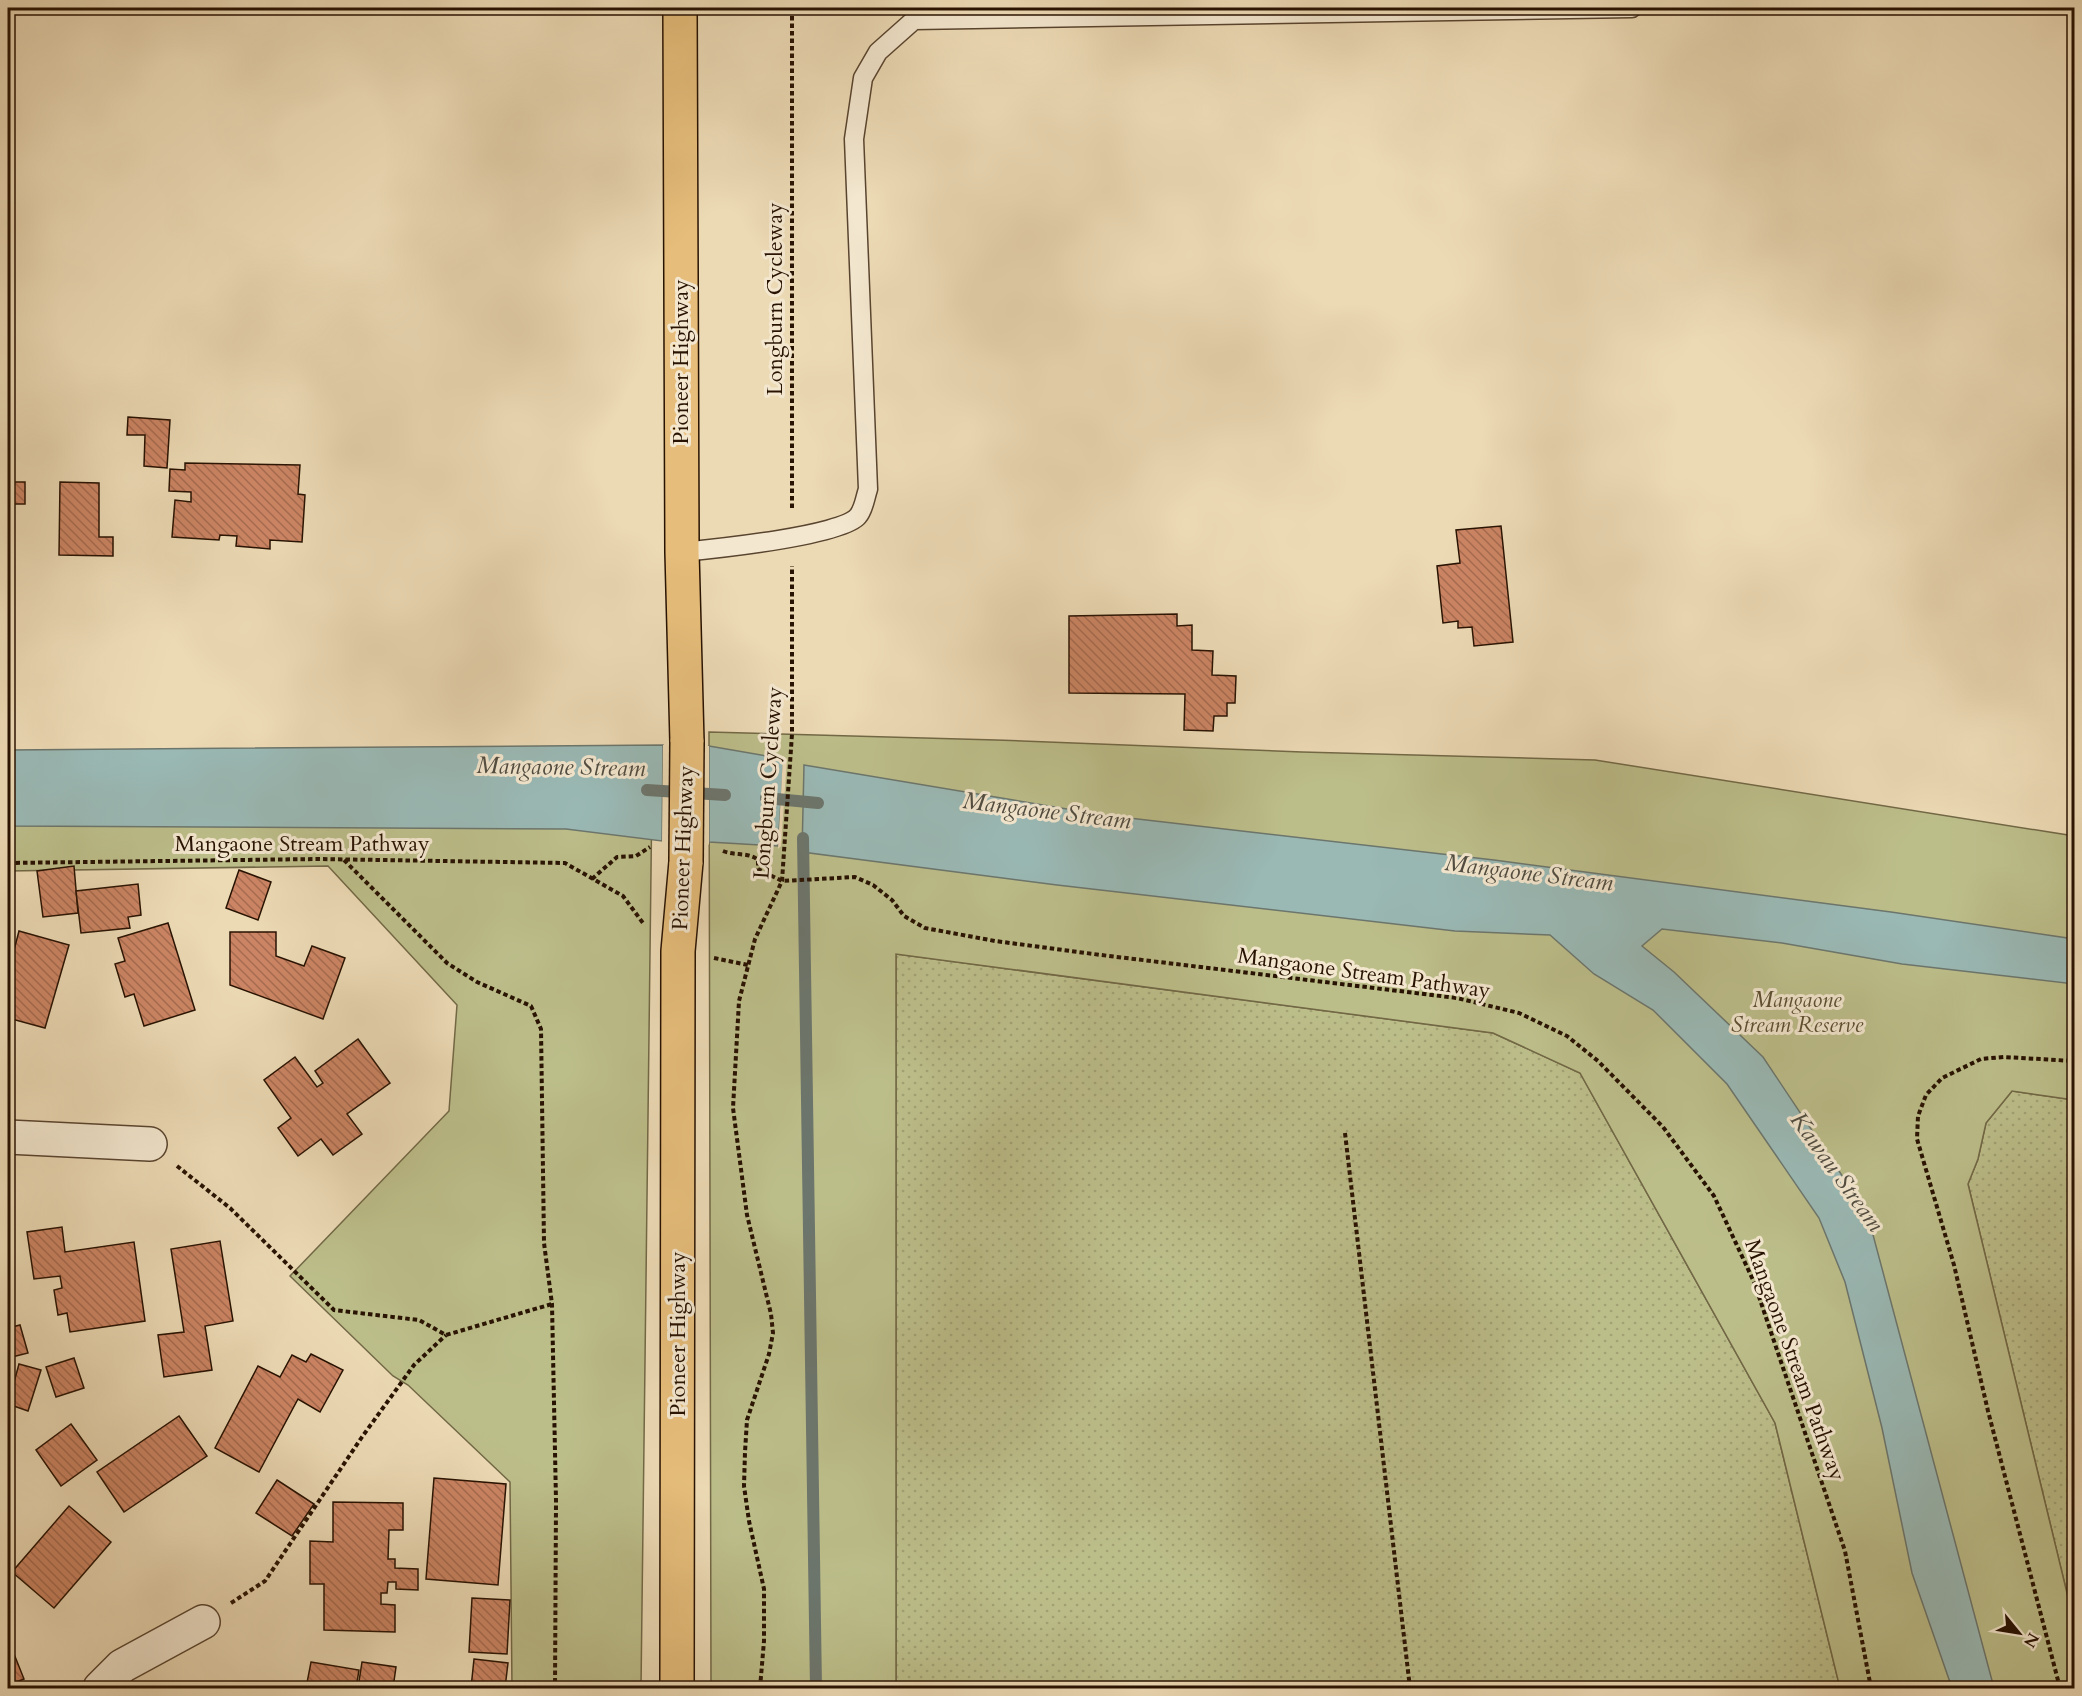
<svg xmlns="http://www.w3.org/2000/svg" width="2082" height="1696" font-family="Cardo,serif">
<defs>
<pattern id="grass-dots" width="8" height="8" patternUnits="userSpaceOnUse" patternTransform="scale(1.5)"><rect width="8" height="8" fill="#bcbe8a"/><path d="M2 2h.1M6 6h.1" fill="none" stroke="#a2a275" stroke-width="1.8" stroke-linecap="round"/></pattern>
<pattern id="building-back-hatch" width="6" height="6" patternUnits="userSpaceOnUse" patternTransform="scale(1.5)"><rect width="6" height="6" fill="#cc8564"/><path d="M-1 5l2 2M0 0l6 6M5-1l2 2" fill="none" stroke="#a66b50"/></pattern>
</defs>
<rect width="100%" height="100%" fill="#ecdab5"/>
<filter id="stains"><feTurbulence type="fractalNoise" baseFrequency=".00333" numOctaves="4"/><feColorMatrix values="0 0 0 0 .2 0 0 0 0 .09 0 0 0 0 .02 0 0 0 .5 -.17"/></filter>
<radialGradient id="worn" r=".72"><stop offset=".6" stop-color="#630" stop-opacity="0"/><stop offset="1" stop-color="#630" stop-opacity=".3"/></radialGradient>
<g fill="url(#grass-dots)" stroke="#726846" stroke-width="1.5">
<path d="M896 954 1493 1033 1580 1073 1775 1423 1840 1688H896Z"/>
<path d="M2012 1091 2074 1100V1622L1968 1184 1978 1159 1986 1123Z"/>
</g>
<g fill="#bcbe8a" stroke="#726846" stroke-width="1.5">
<path d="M709 732 996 740 1302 752 1595 760 2074 836V1100L2012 1091 1986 1123 1978 1159 1968 1184 2074 1622V1688H1840L1775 1423 1580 1073 1493 1033 896 954V1688H711Z"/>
<path d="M8 777 652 790 641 1688H512L510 1482 408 1385 393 1376 290 1276 449 1111 457 1005 328 866 8 871Z"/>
</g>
<g fill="#9ab9b5" stroke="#6c766d" stroke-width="1.5">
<path d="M663 745 662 841 566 829 8 826V750Z"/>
<path d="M709 746 784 759 778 846 709 842Z"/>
<path d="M804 765 1103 815 1494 860 1891 912 2074 939V984L1902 964 1782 943 1662 929 1642 946 1674 972 1763 1057 1843 1177 1872 1231 1994 1688H1952L1912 1573 1882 1428 1845 1282 1819 1218 1727 1084 1653 1010 1594 974 1550 935 1455 931 1057 885 802 852Z"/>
</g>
<g fill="#ecdab5">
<path d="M663 745H666L665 841 662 844Z"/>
<path d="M706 746H709V845L706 842Z"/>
<path d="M783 756 787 759 781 846 778 849Z"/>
</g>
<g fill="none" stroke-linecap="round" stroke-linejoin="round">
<g stroke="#6c766d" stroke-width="12">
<path d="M647 790 725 795"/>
<path d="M766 798 818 803"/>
<path d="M803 838 816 1688"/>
</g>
</g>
<g fill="url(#building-back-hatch)" stroke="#281202" stroke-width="1.5">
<path d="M128 417 170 420 167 468 144 466 145 435H127Z"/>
<path d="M185 463 300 465 298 494 305 495 302 542 270 540V549L236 546 237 536 220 535 219 540 172 537 175 500 191 502V492L169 491 170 469 185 470Z"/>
<rect x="8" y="482" width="17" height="22"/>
<path d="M60 482 99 483V537H113V556L59 555Z"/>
<path d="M1501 526 1513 642 1474 646 1472 627 1458 628V621L1443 623 1437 566 1460 563 1456 530Z"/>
<path d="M1177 614V626L1192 625V650L1213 651 1212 675 1236 676 1235 703H1227V716H1214L1213 731 1184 730 1185 694 1069 693V616Z"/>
<path d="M74 866 78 913 43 917 37 871Z"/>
<path d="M239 870 271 882 258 920 226 908Z"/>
<path d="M138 884 141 915 128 917 130 928 81 933 76 891Z"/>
<path d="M168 923 195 1010 144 1026 134 994 125 997 115 964 125 961 118 938Z"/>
<path d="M19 931 69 945 45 1028 8 1018V973Z"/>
<path d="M230 932H276V956L304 966 312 946 345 958 323 1019 230 985Z"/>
<path d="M358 1039 390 1083 347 1114 362 1134 333 1155 321 1139 298 1156 278 1128 291 1118 264 1080 295 1057 317 1087 323 1083 315 1071Z"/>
<path d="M62 1227 65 1252 134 1242 145 1321 70 1332 67 1313 58 1315 54 1290 62 1288 60 1276 34 1279 27 1232Z"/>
<path d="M220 1241 233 1321 205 1326 212 1370 164 1377 158 1335 184 1332 171 1249Z"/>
<path d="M8 1310 12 1327 20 1325 28 1353 8 1358Z"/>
<path d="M311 1354 343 1370 320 1412 298 1399 259 1472 215 1448 258 1366 280 1377 292 1355 306 1362Z"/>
<path d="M74 1358 84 1388 56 1397 46 1367Z"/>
<path d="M19 1364 41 1370 28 1411 8 1404Z"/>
<path d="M179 1416 207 1456 124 1512 97 1472Z"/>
<path d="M71 1424 97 1460 61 1486 36 1450Z"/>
<path d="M434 1478 506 1484 498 1585 426 1579Z"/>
<path d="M277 1480 314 1504 292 1536 256 1513Z"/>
<path d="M333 1502 403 1503V1530H389L388 1559H395V1568L418 1569V1590L396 1589V1582H388L387 1593H381V1604L395 1605V1632L324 1630V1584H310V1541L333 1542Z"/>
<path d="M69 1506 111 1542 54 1608 12 1572Z"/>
<path d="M472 1598 510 1600 507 1654 469 1652Z"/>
<path d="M8 1639 24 1679 8 1685Z"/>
<path d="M474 1659 508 1663 505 1688H471Z"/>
<path d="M311 1662 359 1670 356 1688H306Z"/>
<path d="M362 1662 396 1667 393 1688H358Z"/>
</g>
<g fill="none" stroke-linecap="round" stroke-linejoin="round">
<g stroke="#59442f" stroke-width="21">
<path id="service" d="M682 552C712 549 843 536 858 516 864 509 865 498 868 489L854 139 863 78 878 52 914 20 1632 8"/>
</g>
<g stroke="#59442f" stroke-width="36">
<g id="minor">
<path d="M8 1137 150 1144"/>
<path d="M100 1688 122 1666 203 1622"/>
</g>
</g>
<g stroke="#281202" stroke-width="36">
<g id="primary">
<path d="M680 8 682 552 687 742"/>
<path d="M677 1688 678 951 686 862"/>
</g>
</g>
<g stroke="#281202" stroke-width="4" stroke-dasharray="4.5 3" stroke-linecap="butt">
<path d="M792 508V8"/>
<path d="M723 851C735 856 749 852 758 860V869L782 881 855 877 873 885 892 900 904 916 925 928 995 941 1101 955 1457 998 1519 1013 1567 1036 1598 1061 1663 1127 1714 1196 1754 1282 1845 1551 1871 1688"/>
<path d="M344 860 447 963 477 982 531 1006 541 1029 544 1243 552 1304 556 1501 555 1688"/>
<path d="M8 863 319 859 565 863 623 896 643 923"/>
<path d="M592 879 617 857 636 856 650 847"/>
<path d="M714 958 748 965"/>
<path d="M1345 1133 1410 1688"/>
<path d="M177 1166 230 1208 334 1310 419 1320 446 1335 552 1304"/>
<path d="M231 1603 265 1581 362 1437 414 1365 446 1335"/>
<path d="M760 1688 764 1641V1589L749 1521 744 1486 745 1452 747 1420 769 1354 773 1333 771 1314 747 1215 733 1108 739 1001 755 939 782 881 792 734V566"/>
<path d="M2060 1688 1988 1411 1954 1265 1917 1139 1918 1116 1926 1095 1942 1078 1981 1059 2004 1057 2074 1061"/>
</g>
<use href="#service" stroke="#f3e7cf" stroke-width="18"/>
<use href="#minor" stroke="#f3e7cf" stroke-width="33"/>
<use href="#primary" stroke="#e6bd7a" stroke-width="33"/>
<g stroke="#281202" stroke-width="36" stroke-linecap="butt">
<path id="primary-bridge" d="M686 862 687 742"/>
</g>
<use href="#primary-bridge" stroke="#e6bd7a" stroke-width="33"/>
</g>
<g text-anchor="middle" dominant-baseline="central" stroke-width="6" stroke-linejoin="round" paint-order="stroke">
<g font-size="22" fill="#281202" stroke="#f3e7cf">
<text transform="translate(775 299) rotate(-90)">Longburn Cycleway</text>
<text transform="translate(681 362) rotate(-90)">Pioneer Highway</text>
<text transform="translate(768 783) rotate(-86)">Longburn Cycleway</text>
<text x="302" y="844">Mangaone Stream Pathway</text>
<text transform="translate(683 848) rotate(-88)">Pioneer Highway</text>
<text transform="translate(1364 973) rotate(8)">Mangaone Stream Pathway</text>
<text transform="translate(678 1334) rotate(-90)">Pioneer Highway</text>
<text transform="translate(1795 1360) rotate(70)">Mangaone Stream Pathway</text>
</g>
<g font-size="22" font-style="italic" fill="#5c4e32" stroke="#f3e7cf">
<text x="1797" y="1000">Mangaone<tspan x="1797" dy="25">Stream Reserve</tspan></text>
</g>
<g font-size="24" font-style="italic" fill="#504c41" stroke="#f3e7cf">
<text transform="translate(561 767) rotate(1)">Mangaone Stream</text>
<text transform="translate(1047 811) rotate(7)">Mangaone Stream</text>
<text transform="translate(1529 873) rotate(7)">Mangaone Stream</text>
<text transform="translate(1837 1172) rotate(54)">Kawau Stream</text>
</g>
</g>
<rect width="2082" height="1696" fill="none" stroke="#ecdab5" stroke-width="30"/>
<rect x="9" y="9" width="2064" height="1678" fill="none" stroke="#281202" stroke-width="3"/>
<rect x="15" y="15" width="2052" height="1666" fill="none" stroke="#281202" stroke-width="1.5"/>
<g transform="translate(2019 1633) rotate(120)" stroke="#f3e7cf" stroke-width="4.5" paint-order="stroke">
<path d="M0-4.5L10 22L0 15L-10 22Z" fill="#281202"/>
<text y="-9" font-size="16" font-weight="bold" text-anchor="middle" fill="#281202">N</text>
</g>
<rect width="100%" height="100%" filter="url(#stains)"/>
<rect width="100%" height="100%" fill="url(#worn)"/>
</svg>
